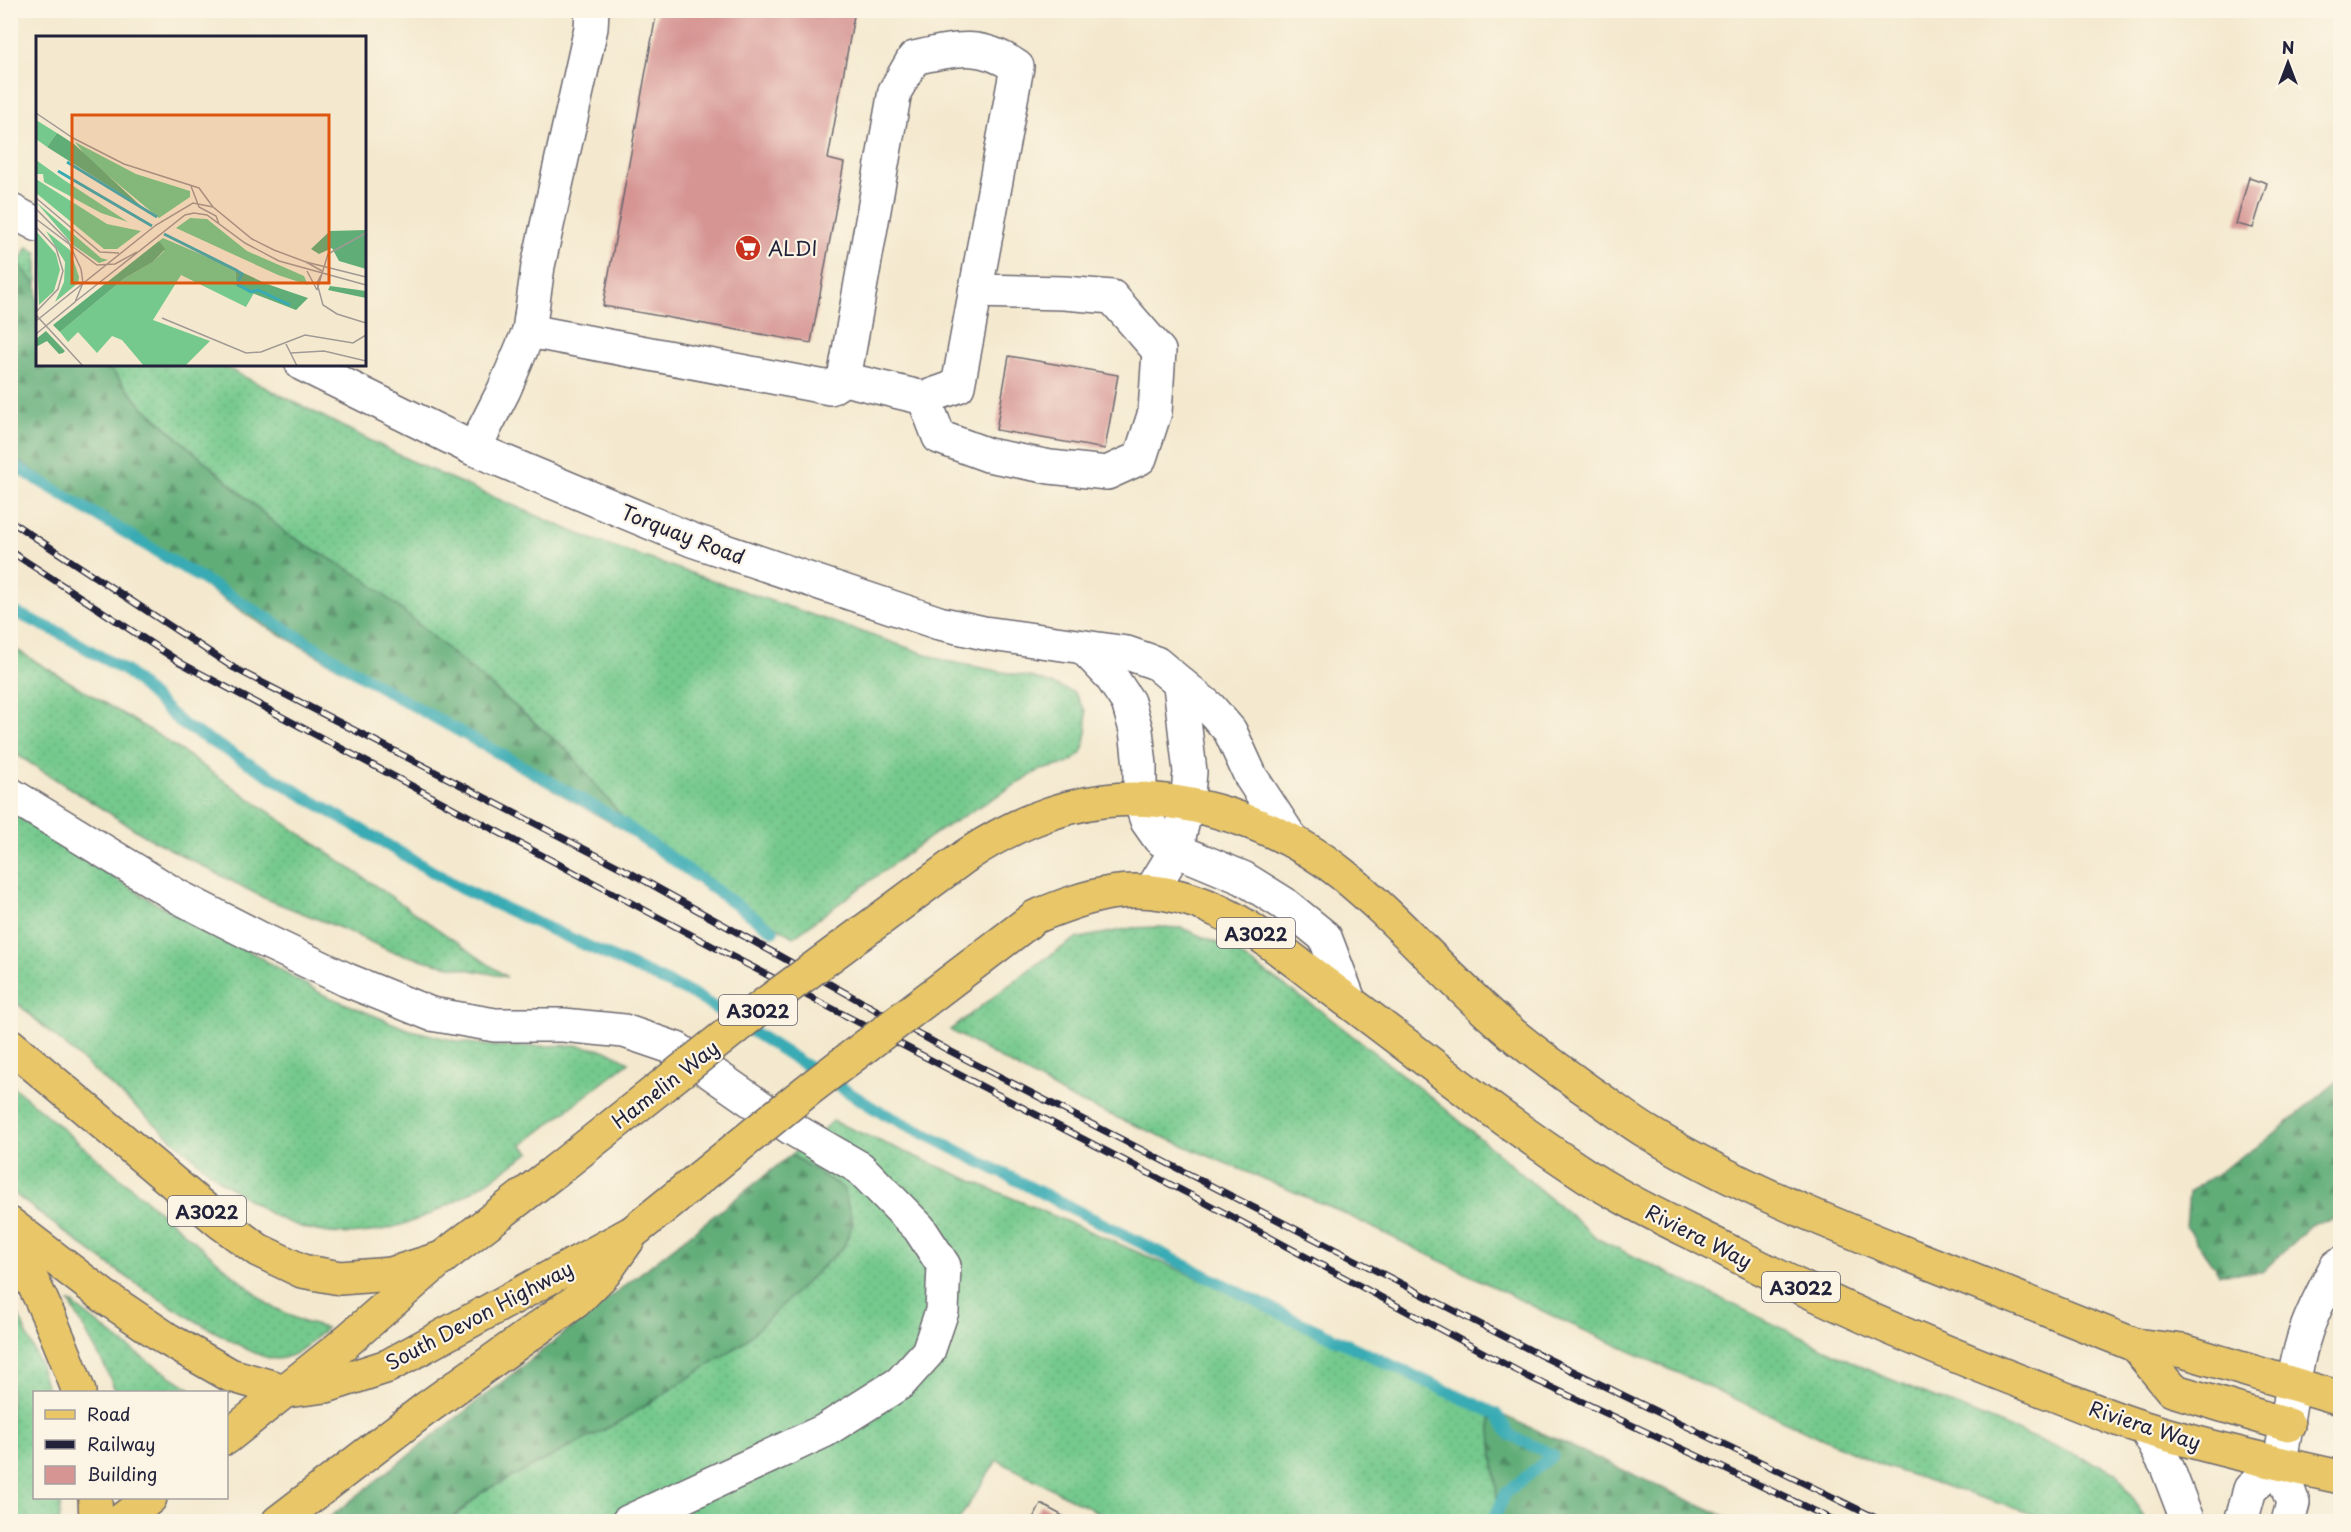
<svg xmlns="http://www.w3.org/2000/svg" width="2351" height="1532" font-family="'Playpen Sans',sans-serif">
<defs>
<pattern id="grass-dots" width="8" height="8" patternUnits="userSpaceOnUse" patternTransform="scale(1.5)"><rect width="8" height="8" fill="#75c98d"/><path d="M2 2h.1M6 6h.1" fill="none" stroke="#65ac7b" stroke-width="1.8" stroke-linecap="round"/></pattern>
<pattern id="forest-firs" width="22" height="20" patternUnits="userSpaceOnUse" patternTransform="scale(1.5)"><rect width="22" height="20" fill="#60ad78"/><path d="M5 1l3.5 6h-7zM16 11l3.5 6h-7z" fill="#4f8c64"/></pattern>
</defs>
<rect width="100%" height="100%" fill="#fcf5e5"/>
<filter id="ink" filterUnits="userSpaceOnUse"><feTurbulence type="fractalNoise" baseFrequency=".0167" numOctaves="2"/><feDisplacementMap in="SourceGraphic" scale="12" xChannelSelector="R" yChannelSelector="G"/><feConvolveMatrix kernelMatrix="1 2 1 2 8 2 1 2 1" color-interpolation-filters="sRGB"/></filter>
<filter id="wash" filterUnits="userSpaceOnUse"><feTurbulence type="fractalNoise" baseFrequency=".008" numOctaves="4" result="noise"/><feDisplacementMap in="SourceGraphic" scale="24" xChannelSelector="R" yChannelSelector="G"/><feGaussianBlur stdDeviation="1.35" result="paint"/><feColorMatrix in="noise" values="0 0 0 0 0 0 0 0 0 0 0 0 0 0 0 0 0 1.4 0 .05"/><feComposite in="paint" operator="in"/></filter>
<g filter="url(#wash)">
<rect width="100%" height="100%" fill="#f4e9cf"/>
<g fill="url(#grass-dots)" stroke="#4c7664" stroke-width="1.5">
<path d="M28 247 37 253V285L18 263Z"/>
<path d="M107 365H221L415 463 586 537 946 661 1034 678 1074 692 1086 712 1087 733 1082 753 1069 763 1038 771 934 834 793 937 640 839 569 752 365 579 287 534 142 406Z"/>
<path d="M10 646 161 737 507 977 435 963 390 951 343 929 264 898 147 837 11 751Z"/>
<path d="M10 812 157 904 249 951 322 994 407 1029 460 1042 504 1047 575 1045 608 1051 629 1062 522 1145 530 1152C461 1202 378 1258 290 1223 265 1213 242 1195 219 1180L11 998Z"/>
<path d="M1158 927 1182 928 1231 949 1321 1011 1442 1106 1598 1239 1873 1372 2117 1472 2146 1521H2054L1883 1466 1557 1318 1335 1209 1070 1098 950 1030 1034 966 1075 939 1132 928Z"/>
<path d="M10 1084 269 1305 303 1322 327 1328C312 1340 297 1358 277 1359 261 1359 237 1344 223 1336 147 1296 80 1244 12 1192L10 1190Z"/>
<path d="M833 1121 1284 1315 1489 1409 1499 1521H1114L997 1460 958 1521 449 1522 482 1492 623 1420 743 1343 844 1246 853 1223 843 1189 791 1155Z"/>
<path d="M11 1298 39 1362 48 1392H34V1498H61L59 1521H11Z"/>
<path d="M69 1301 137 1354 195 1392H116L105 1367Z"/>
</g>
<g fill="url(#forest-firs)" stroke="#41685a" stroke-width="1.5">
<path d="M11 258 18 263 37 285 38 364 107 365 142 406 287 534 365 579 569 752 640 839 253 619 11 455Z"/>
<path d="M2340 1079V1218L2311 1225 2262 1272 2219 1274 2186 1227 2189 1192 2264 1142Z"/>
<path d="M791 1155 843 1188 853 1223 844 1246 743 1343 623 1420 482 1492 449 1521H325Z"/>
<path d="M1489 1409 1735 1521H1499Z"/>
</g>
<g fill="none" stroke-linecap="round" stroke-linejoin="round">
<g stroke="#39abb4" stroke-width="12">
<path d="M10 463 396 696 615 818 773 931"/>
<path d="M10 610 60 633 127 672 182 724 462 889 693 994 875 1109 1284 1315 1496 1414 1511 1436 1553 1455 1506 1493 1494 1518 1496 1522"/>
</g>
</g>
<g id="blocks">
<g fill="#d69493">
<path d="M657 10H855L828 159 844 163 811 343 603 306Z"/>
<path d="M2249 177 2267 183 2253 228 2236 224Z"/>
<path d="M1009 356 1118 375 1105 449 996 430Z"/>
<path d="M1041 1504 1074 1522H1032Z"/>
</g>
</g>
</g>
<g filter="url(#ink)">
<use href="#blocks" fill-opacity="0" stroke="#6c686f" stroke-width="1.5"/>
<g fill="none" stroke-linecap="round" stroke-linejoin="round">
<g stroke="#6c686f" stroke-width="36">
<g id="minor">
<path d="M10 210 38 225"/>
<path d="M529 331 538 266 591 28 592 10"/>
<path d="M302 364 474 449 692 540 939 623 984 633 1127 653 1156 663 1210 708 1230 731 1251 777 1292 840"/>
<path d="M924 398 939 437 988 455 1050 467 1107 473 1140 458 1155 412 1159 351 1112 297 1064 293 975 291"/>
<path d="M474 449 504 390 529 331 830 388 844 379 895 91 914 58C954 49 980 41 1017 67L958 386 924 398 844 379"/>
<path d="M1083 647 1110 675 1128 702 1136 730 1140 765V800L1147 821 1159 838 1176 850 1243 878 1283 903 1325 937 1349 1000"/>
<path d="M10 794 179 897 261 939 347 980 431 1014 495 1025H563L624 1031 677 1049 791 1128 860 1168 919 1228 944 1266 942 1311 928 1352 900 1383 824 1431 628 1522"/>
<path d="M1151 891 1176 850 1187 804 1190 772 1180 685"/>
<path d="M2146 1429 2167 1467 2188 1522"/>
<path d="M2279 1464C2289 1420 2292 1373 2306 1331 2314 1308 2325 1288 2336 1267L2340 1264"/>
<path d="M2279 1464 2293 1503 2288 1522"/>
<path d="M2241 1522 2250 1489 2279 1464"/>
</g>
</g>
<g stroke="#6c686f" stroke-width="36">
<g id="major">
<path d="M967 855C1007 828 1055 807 1103 801 1183 791 1280 824 1342 874 1399 920 1447 978 1503 1026 1531 1051 1563 1073 1594 1095 1612 1107 1630 1122 1649 1133 1735 1185 1829 1223 1922 1260 1993 1289 2064 1317 2135 1345L2183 1351 2340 1398"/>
<path d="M1035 917C1091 894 1131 881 1191 900 1240 915 1281 951 1321 981 1406 1043 1487 1110 1575 1168 1623 1201 1678 1225 1730 1252 1832 1305 1937 1350 2045 1391 2079 1404 2113 1419 2148 1429 2211 1448 2276 1463 2340 1477"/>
<path d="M10 1045 220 1222 258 1250 302 1271 340 1278 391 1274 442 1258"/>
<path d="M10 1224 105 1297 167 1339 230 1375 286 1391 326 1386 388 1366 633 1232"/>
<path d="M2135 1345 2172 1390 2288 1425"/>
<path d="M226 1438 340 1347 442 1258 554 1172"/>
<path d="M119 1522 150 1498"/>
<path d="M278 1522 424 1410 576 1301 605 1272 629 1238"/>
</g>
</g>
<g stroke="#6c686f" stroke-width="36">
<g id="highway">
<path d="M10 1240C39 1289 60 1340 79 1392"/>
<path d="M95 1498 96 1522"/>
</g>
</g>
<use href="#minor" stroke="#fff" stroke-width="33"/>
<use href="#major" stroke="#e9c769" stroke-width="33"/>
<use href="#highway" stroke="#e9c769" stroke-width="33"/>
<g stroke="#22223b" stroke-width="7">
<g id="rail">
<path d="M10 521 234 668 629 872 946 1049 1538 1354 1884 1522"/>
<path d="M10 551 181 663 731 956 1206 1203 1527 1376 1838 1522"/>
</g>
</g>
<use href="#rail" stroke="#fcf5e5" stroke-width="4.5" stroke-dasharray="14" stroke-linecap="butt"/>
<g stroke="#6c686f" stroke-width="36" stroke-linecap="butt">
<g id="major-bridge">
<path d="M554 1172 764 1005 967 855"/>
<path d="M633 1232 808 1090 1035 917"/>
</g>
</g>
<use href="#major-bridge" stroke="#e9c769" stroke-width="33"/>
</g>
</g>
<defs>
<g id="supermarket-disc" transform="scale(1.35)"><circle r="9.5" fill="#c8321e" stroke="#fcf5e5"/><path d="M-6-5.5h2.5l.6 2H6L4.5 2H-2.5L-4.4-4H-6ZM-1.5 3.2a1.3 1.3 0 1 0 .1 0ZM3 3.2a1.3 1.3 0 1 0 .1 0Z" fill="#fff"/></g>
</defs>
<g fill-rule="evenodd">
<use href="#supermarket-disc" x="748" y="248"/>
</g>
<g text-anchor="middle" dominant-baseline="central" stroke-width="4.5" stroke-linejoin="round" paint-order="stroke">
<g fill="#fcf5e5" stroke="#63616e" stroke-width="1.5">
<rect x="1217" y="918" width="78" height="30" rx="4.5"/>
<rect x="719" y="995" width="78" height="30" rx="4.5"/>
<rect x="168" y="1196" width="78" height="30" rx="4.5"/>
<rect x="1762" y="1272" width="78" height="30" rx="4.5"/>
</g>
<g font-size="18" font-weight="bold" fill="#22223b">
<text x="1256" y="933">A3022</text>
<text x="758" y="1010">A3022</text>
<text x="207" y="1211">A3022</text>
<text x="1801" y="1287">A3022</text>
</g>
<g font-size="20" fill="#22223b" stroke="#fcf5e5" text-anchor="start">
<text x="768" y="248">ALDI</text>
</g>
<g font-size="20" fill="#22223b" stroke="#fcf5e5">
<text transform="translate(683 534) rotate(21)">Torquay Road</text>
<text transform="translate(665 1084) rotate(-38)">Hamelin Way</text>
<text transform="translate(1699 1236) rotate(27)">Riviera Way</text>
<text transform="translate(479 1315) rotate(-28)">South Devon Highway</text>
<text transform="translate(2145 1425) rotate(18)">Riviera Way</text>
</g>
</g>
<g transform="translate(36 36)">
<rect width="330" height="330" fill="#f4e9cf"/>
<path d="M0 84 21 97 11 111 0 103ZM39 106 100 138 154 155V161L123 182 52 123ZM0 124 28 144 92 186 65 177 8 146 7 138H0ZM0 143 71 188 105 195 81 213H68L0 157ZM0 166 65 222 72 224 63 227 37 209ZM154 182 171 183 211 215 268 240 272 249 242 239 140 192ZM0 195 20 218 24 234 18 255 3 269ZM10 195 34 214 43 241 42 247 19 266 28 246 29 226ZM127 202 199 233 201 251 218 257 210 271 145 239 117 284 174 305 149 330H108L86 304 76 300 61 317 42 296 32 306 24 296 89 242 117 226 128 215 123 205Z" fill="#75c98d"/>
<path d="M21 97 38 108 106 171 11 111ZM330 194V233L303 225 296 212 283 218 275 213 294 195ZM123 205 129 213 117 226 89 242 24 296 17 289ZM199 233 231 248 272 262 260 274 201 251ZM294 250 330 255V262L292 254ZM10 295 29 315 27 317 23 318 11 305 0 311V303Z" fill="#60ad78"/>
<path fill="none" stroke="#39abb4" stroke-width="3" d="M31 126 121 181M22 135 116 190M128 198 200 234 206 238 201 248 215 256 222 254 254 269"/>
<path fill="none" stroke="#a09994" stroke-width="1.5" d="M0 77 37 102 88 128 163 152 177 171M155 150 163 171 180 180 183 188M0 162 64 216 83 217M0 173 32 205 45 233 47 247 39 266 0 298M0 183 61 229 79 228 101 216M0 191 20 212 27 235 22 253 0 276M270 226 286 235M271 235 281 254M285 239 281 247 287 269 301 278 330 287M281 254 292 218 330 197M40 265 149 179 158 177 171 179 209 207 243 225 330 249M0 279 47 330M126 282 210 317 225 316 269 299 317 307 330 299M0 285 120 189 157 167 177 171 216 203 238 214 270 226 330 241M250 308 261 330M255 317 288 315 330 325"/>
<path fill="#de560e" fill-opacity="0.15" stroke="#de560e" stroke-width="3" d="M36 79H293V247H36Z"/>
<rect width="330" height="330" fill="none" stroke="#22223b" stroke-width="3"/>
</g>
<rect width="2351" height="1532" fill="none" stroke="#fcf5e5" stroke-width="36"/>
<rect x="33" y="1391" width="195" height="108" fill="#fcf5e5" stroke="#a5a1a1" stroke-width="1.5"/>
<rect x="45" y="1410" width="30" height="9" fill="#e9c769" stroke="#a5a1a1" stroke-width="1.5"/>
<text x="87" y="1421" font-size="18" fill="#22223b">Road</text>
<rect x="45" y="1440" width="30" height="9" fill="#22223b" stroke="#a5a1a1" stroke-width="1.5"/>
<text x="87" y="1451" font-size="18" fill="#22223b">Railway</text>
<rect x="45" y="1466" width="30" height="18" fill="#d69493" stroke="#a5a1a1" stroke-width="1.5"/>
<text x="87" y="1481" font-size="18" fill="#22223b">Building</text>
<g transform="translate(2288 63)" stroke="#fcf5e5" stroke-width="4.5" paint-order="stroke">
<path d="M0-4.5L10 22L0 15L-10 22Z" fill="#22223b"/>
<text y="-9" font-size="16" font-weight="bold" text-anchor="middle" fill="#22223b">N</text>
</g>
</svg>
